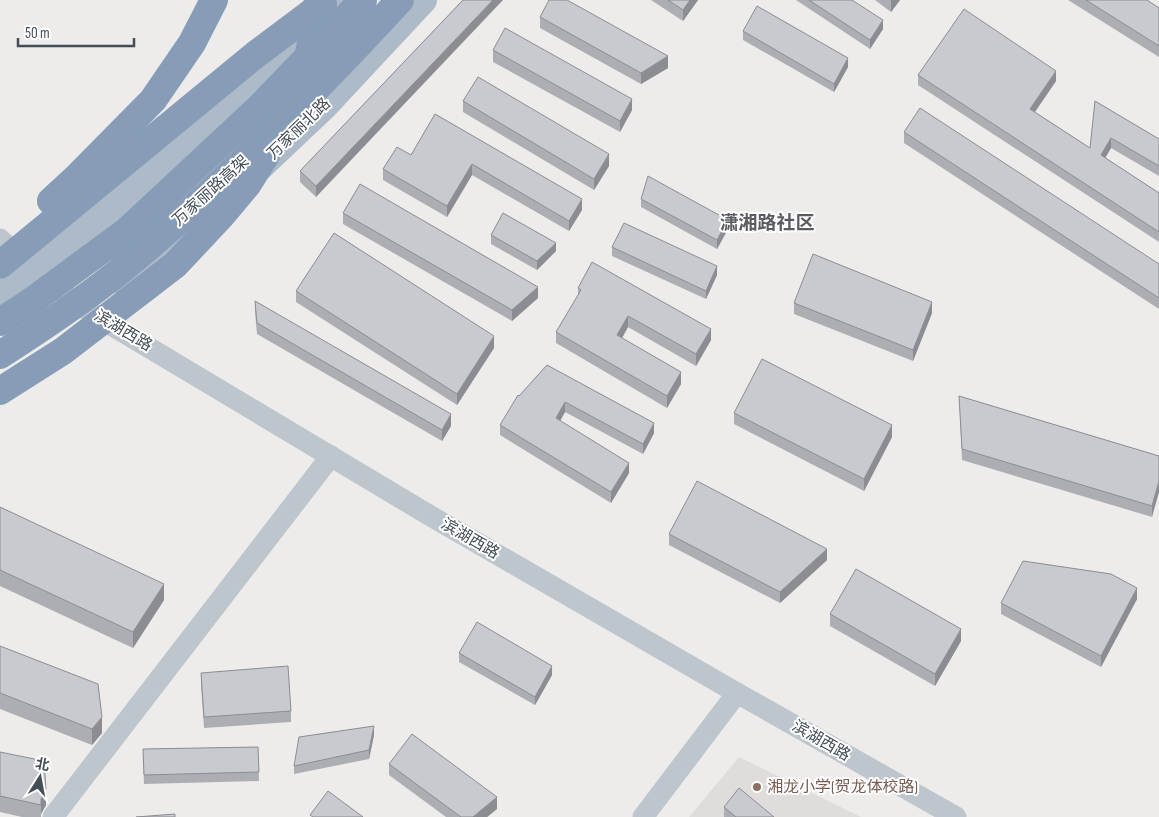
<svg xmlns="http://www.w3.org/2000/svg" width="1159" height="817" font-family="'Sofia Sans Condensed','Noto Sans SC',sans-serif">
<rect width="100%" height="100%" fill="#eeebeb"/>
<path fill="#dfdcdc" d="M739 757 861 817H689Z"/>
<g fill="none" stroke-linecap="round" stroke-linejoin="round">
<g stroke="#bdc5cd" stroke-width="21">
<path d="M0 239 34 272 96 316 429 515 737 693 956 817"/>
<path d="M53 817 331 456"/>
<path d="M643 817 737 693"/>
</g>
<g stroke="#adbac8" stroke-width="28">
<path d="M253 173 325 105 423 0"/>
<path d="M128 287 200 223"/>
<path d="M0 297 34 272 128 195 253 87 338 0"/>
</g>
<g stroke="#869cb7" stroke-width="28">
<path d="M291 109C308 76 312 36 318 0"/>
<path d="M51 201 76 178 153 100 192 43 214 0"/>
<path d="M0 265 255 55 323 4"/>
<path d="M0 322 32 301 127 231 260 107 363 0"/>
<path d="M0 355C47 325 95 293 138 256 231 177 317 90 400 0"/>
<path d="M0 391 63 351 175 265 221 216 247 185 267 153"/>
</g>
</g>
<g fill="#acaeb3">
<path d="M463 0 316 197 300 182V171Z"/>
<path d="M651 0H698L683 21Z"/>
<path d="M796 0H852L883 29 870 49Z"/>
<path d="M875 0H900L891 12Z"/>
<path d="M1068 0H1147L1159 8V57Z"/>
<path d="M540 17 668 68 641 84 540 28Z"/>
<path d="M743 31 848 67 834 92 743 40Z"/>
<path d="M493 50 632 110 620 132 493 62Z"/>
<path d="M918 75 1056 81 1035 112 1090 148 1095 101 1159 139V176L1111 148 1105 158 1159 193V242L918 85Z"/>
<path d="M463 101 609 166 594 190 463 112Z"/>
<path d="M435 114 582 210 569 231 472 175 447 217 383 180V169L411 155Z"/>
<path d="M904 132 1159 264V309L904 143Z"/>
<path d="M641 199 728 229 717 249 641 207Z"/>
<path d="M343 213 538 298 512 321 343 224Z"/>
<path d="M491 235 556 251 537 270 491 244Z"/>
<path d="M612 247 717 275 706 299 612 256Z"/>
<path d="M578 288 711 340 696 366 628 327 622 338 681 384 667 408 556 343V332L578 296Z"/>
<path d="M296 291 494 348 457 405 296 302Z"/>
<path d="M255 301 451 426 442 441 257 334 255 312Z"/>
<path d="M794 303 932 313 913 361 794 314Z"/>
<path d="M547 365 654 433 643 454 565 412 560 421 629 473 611 503 500 435V425L519 396Z"/>
<path d="M959 396 1159 456 1152 517 962 460Z"/>
<path d="M734 413 892 437 864 491 734 424Z"/>
<path d="M0 507 164 600 133 648 0 586Z"/>
<path d="M669 534 827 560 780 603 669 545Z"/>
<path d="M1137 599 1101 667 1001 614V603Z"/>
<path d="M830 614 961 641 935 686 830 626Z"/>
<path d="M0 646 102 733 92 745 0 709Z"/>
<path d="M459 653 552 675 535 705 459 662Z"/>
<path d="M201 673 291 711V722L204 728 201 684Z"/>
<path d="M374 735 369 759 294 774V766Z"/>
<path d="M258 747 259 781 144 784 143 749Z"/>
<path d="M0 752 46 805 41 814V817H22L0 812Z"/>
<path d="M389 764 497 809 487 817H446L389 775Z"/>
<path d="M724 807 774 817H724Z"/>
</g>
<g fill="#8c8d92">
<path d="M493 0H503L316 197V186Z"/>
<path d="M690 0H698L683 21V10Z"/>
<path d="M891 0H900L891 12Z"/>
<path d="M883 20V29L870 49V40Z"/>
<path d="M668 56V68L641 84V73Z"/>
<path d="M848 58V67L834 92V84Z"/>
<path d="M1056 71V81L1030 119V109Z"/>
<path d="M632 99V110L620 132V121Z"/>
<path d="M1111 138V148L1101 165V155Z"/>
<path d="M609 154V166L594 190V179Z"/>
<path d="M472 164V175L447 217V206Z"/>
<path d="M582 199V210L569 231V221Z"/>
<path d="M728 220V229L717 249V240Z"/>
<path d="M556 243V251L537 270V261Z"/>
<path d="M717 266V275L706 299V291Z"/>
<path d="M538 287V298L512 321V310Z"/>
<path d="M932 302V313L913 361V350Z"/>
<path d="M628 316V327L617 347V335Z"/>
<path d="M711 329V340L696 366V354Z"/>
<path d="M494 336V348L457 405V394Z"/>
<path d="M681 372V384L667 408V396Z"/>
<path d="M565 402V412L556 428V418Z"/>
<path d="M451 414V426L442 441V430Z"/>
<path d="M654 423V433L643 454V444Z"/>
<path d="M892 425V437L864 491V479Z"/>
<path d="M629 463V473L611 503V492Z"/>
<path d="M1159 481V492L1152 517V506Z"/>
<path d="M827 549V560L780 603V592Z"/>
<path d="M164 584V600L133 648V632Z"/>
<path d="M1137 588V599L1101 667V656Z"/>
<path d="M961 629V641L935 686V674Z"/>
<path d="M552 666V675L535 705V697Z"/>
<path d="M102 717V733L92 745V729Z"/>
<path d="M374 726V735L369 759V750Z"/>
<path d="M46 789V805L41 814V799Z"/>
<path d="M497 797V809L487 817H473Z"/>
</g>
<g fill="#c8cad0" stroke="#8c8d92">
<path d="M463 0H493L316 186 300 171Z"/>
<path d="M549 0H567L668 56 641 73 540 17Z"/>
<path d="M668 0H690L683 10Z"/>
<path d="M809 0H852L883 20 870 40Z"/>
<path d="M1086 0H1147L1159 8V46Z"/>
<path d="M757 6 848 58 834 84 743 31Z"/>
<path d="M964 9 1056 71 1030 109 1090 148 1095 101 1159 139V166L1111 138 1101 155 1159 193V232L918 75Z"/>
<path d="M505 28 632 99 620 121 493 50Z"/>
<path d="M478 77 609 154 594 179 463 101Z"/>
<path d="M920 108 1159 264V298L904 132Z"/>
<path d="M435 114 582 199 569 221 472 164 447 206 383 169 397 147 411 155Z"/>
<path d="M648 176 728 220 717 240 641 199Z"/>
<path d="M360 184 538 287 512 310 343 213Z"/>
<path d="M503 213 556 243 537 261 491 235Z"/>
<path d="M624 223 717 266 706 291 612 247Z"/>
<path d="M334 233 494 336 457 394 296 291Z"/>
<path d="M813 254 932 302 913 350 794 303Z"/>
<path d="M592 262 711 329 696 354 628 316 617 335 681 372 667 396 556 332 581 290 578 288Z"/>
<path d="M255 301 451 414 442 430 257 323Z"/>
<path d="M762 359 892 425 864 479 734 413Z"/>
<path d="M547 365 654 423 643 444 565 402 556 418 629 463 611 492 500 425 518 395 519 396Z"/>
<path d="M959 396 1159 456V481L1152 506 962 449Z"/>
<path d="M697 481 827 549 780 592 669 534Z"/>
<path d="M0 507 164 584 133 632 0 570Z"/>
<path d="M1023 561 1111 574 1137 588 1101 656 1001 603Z"/>
<path d="M856 569 961 629 935 674 830 614Z"/>
<path d="M477 622 552 666 535 697 459 653Z"/>
<path d="M0 646 98 684 102 717 92 729 0 693Z"/>
<path d="M288 666 291 711 204 717 201 673Z"/>
<path d="M374 726 369 750 294 766 299 737Z"/>
<path d="M412 734 497 797 473 817H461L389 764Z"/>
<path d="M258 747 259 772 144 775 143 749Z"/>
<path d="M0 752 44 761 46 789 41 799V805L0 796Z"/>
<path d="M739 788 774 817H736L724 807Z"/>
<path d="M328 791 363 817H313L310 815Z"/>
<path d="M175 814V817H136Z"/>
</g>
<circle fill="#8d6e63" stroke="#fff" stroke-width="2" cx="757" cy="787" r="5"/>
<g text-anchor="middle" dominant-baseline="central" stroke-width="4" stroke-linejoin="round" paint-order="stroke">
<g font-size="16" fill="#454e57" stroke="#fff">
<text transform="translate(299 129) rotate(-44)">万家丽北路</text>
<text transform="translate(211 191) rotate(-42)">万家丽路高架</text>
<text transform="translate(123 331) rotate(31)">滨湖西路</text>
<text transform="translate(470 539) rotate(30)">滨湖西路</text>
<text transform="translate(821 741) rotate(30)">滨湖西路</text>
</g>
<g font-size="16" fill="#785e54" stroke="#fff" text-anchor="start">
<text x="767" y="787">湘龙小学(贺龙体校路)</text>
</g>
<g font-size="19" font-weight="bold" fill="#595b5f" stroke="#fff">
<text x="767" y="223">潇湘路社区</text>
</g>
</g>
<g transform="translate(40 777) rotate(11)" stroke="#ffffff" stroke-width="4" paint-order="stroke">
<path d="M0-4L9 19L0 12L-9 19Z" fill="#454e57"/>
<text y="-8" font-size="14" font-weight="bold" text-anchor="middle" fill="#454e57">北</text>
</g>
<path d="M18 38v8h116v-8" fill="none" stroke="#454e57" stroke-width="2.5"/>
<text x="25" y="38" font-size="15" fill="#454e57" stroke="#ffffff" stroke-width="4" paint-order="stroke">50 m</text>
</svg>
